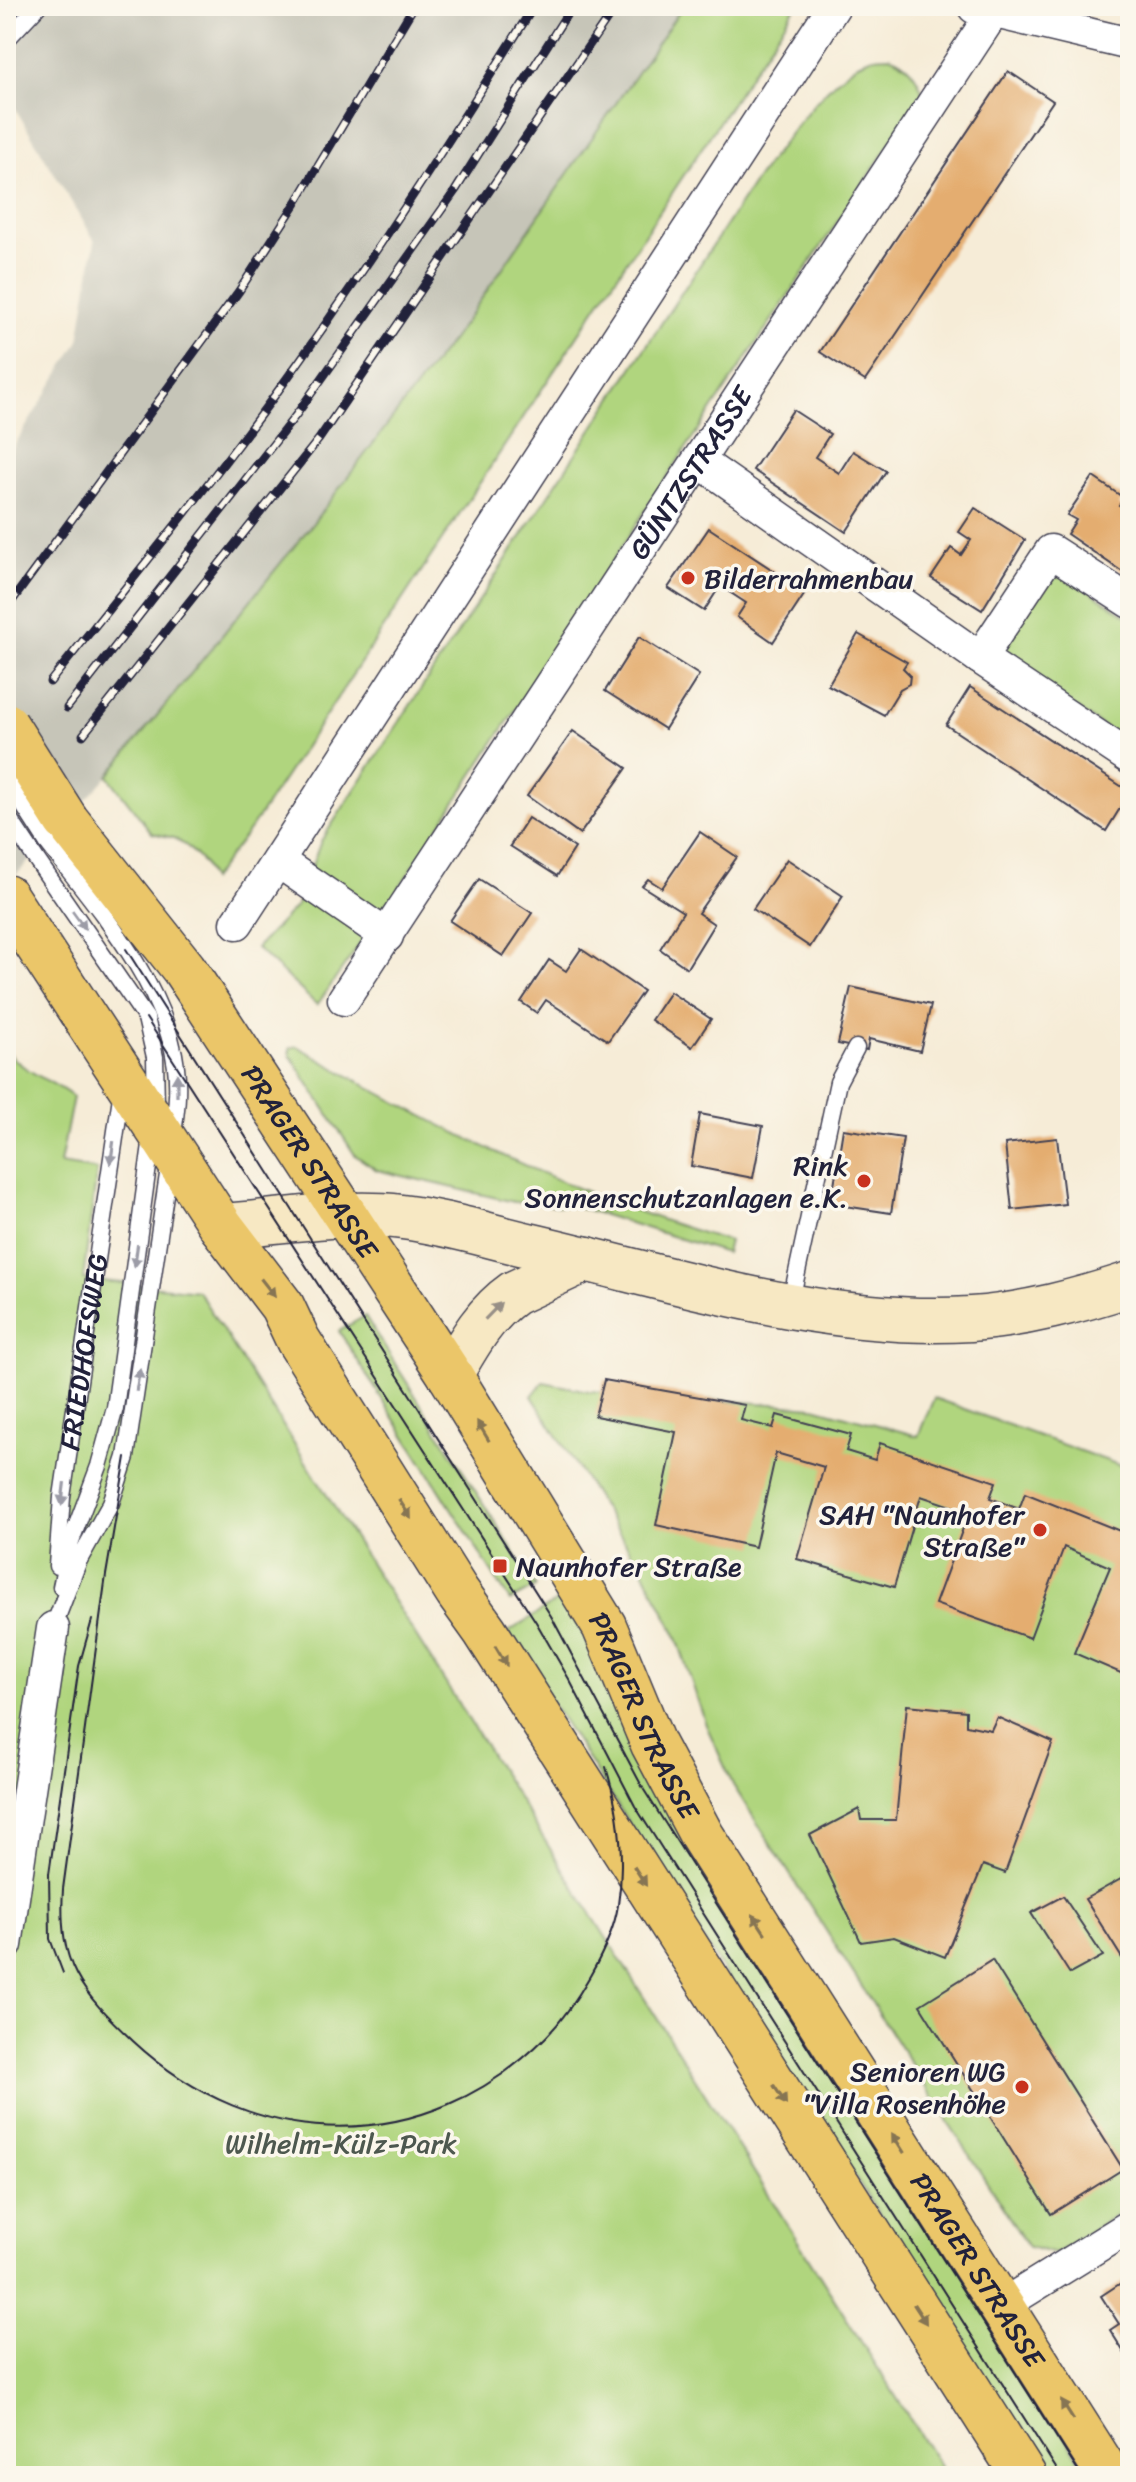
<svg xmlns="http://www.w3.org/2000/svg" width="1136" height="2482" font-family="Sriracha,sans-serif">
<rect width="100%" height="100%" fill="#fbf7ec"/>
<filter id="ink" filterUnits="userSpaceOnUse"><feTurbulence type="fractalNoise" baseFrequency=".0125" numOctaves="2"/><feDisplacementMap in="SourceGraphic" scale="16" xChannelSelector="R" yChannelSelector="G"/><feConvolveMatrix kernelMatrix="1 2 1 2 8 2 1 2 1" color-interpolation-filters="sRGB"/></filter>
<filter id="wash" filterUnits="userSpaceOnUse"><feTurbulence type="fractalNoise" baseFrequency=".006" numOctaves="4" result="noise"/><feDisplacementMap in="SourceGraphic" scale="32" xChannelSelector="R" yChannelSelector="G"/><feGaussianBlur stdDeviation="1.8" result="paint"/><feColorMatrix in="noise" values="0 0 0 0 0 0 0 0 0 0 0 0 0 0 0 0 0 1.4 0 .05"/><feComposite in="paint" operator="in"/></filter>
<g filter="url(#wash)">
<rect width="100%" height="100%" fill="#f6ecd7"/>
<path fill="#c6c5b8" d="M6 6H683L466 321 310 527 108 776 6 886V459L79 341 95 241 6 93Z"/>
<g fill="#b0d57e" stroke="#697c5c" stroke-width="2">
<path d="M683 6H796L253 825 211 880 204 864 188 847 174 838 152 833 108 776 310 527 466 321Z"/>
<path d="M889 56C907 62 918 76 923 94L681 456 395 894 317 1005 256 948 297 905 321 841 757 178C782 145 831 72 870 58 876 56 883 56 889 56Z"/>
<path d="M1053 566 1130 618V745L998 655Z"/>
<path d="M297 1046C434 1127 576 1197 729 1241L726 1253 578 1207 514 1202 377 1170 355 1155 290 1055V1048Z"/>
<path d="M6 1048C21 1073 51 1079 73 1097L60 1164 97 1170 83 1279 198 1291 946 2476H6Z"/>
<path d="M365 1316 536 1587 510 1601 339 1331Z"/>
<path d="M543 1382 589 1391 814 1407 918 1436 934 1398 1130 1469V2206L1055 2254 1028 2247 733 1785 706 1725 676 1635 644 1572 532 1396Z"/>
<path d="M565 1596 1089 2476H1047L507 1633Z"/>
</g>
<g id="blocks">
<g fill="#e4ad70">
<path d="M1008 71 1053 101 865 381 820 352Z"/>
<path d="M793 410 830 434 815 457 839 473 853 451 886 471 846 532 753 470Z"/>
<path d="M1093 477 1124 498 1119 505 1130 512V577L1067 534 1076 520 1067 515Z"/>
<path d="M975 508 1025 540 982 610 931 578 951 548 961 555 971 540 959 532Z"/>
<path d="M709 528 806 592 773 642 737 617 746 603 720 586 704 611 668 588Z"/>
<path d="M858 634 907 662 903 668 910 675 909 684 900 689 884 715 828 685Z"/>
<path d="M639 637 699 675 665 729 605 691Z"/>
<path d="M970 687 1130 792 1106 831 946 725Z"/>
<path d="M573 731 627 768 580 834 527 796Z"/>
<path d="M528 818 575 848 557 876 510 846Z"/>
<path d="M700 832 737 857 698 913 714 924 687 968 660 949 683 912 642 886 648 879 662 888Z"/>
<path d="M787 859 843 896 810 947 753 909Z"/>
<path d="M479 879 532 913 503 956 450 921Z"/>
<path d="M581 949 643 991 608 1041 546 1000 537 1013 521 1002 549 960 566 971Z"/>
<path d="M851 987 931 1005 920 1051 869 1039 867 1050 838 1044Z"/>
<path d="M670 992 711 1019 692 1047 651 1020Z"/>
<path d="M700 1114 763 1126 753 1178 691 1166Z"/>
<path d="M843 1129 903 1138 891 1213 831 1204Z"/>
<path d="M1057 1138 1065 1204 1012 1210 1005 1144Z"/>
<path d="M604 1380 745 1405 741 1420 773 1428 777 1415 851 1435 846 1451 875 1460 880 1443 996 1482 990 1498 1019 1509 1025 1493 1130 1535V1677L1074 1653 1110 1567 1064 1547 1030 1638 935 1604 969 1512 921 1496 894 1587 797 1559 824 1467 776 1453 755 1547 656 1525 676 1432 595 1416Z"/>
<path d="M907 1705 966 1711V1725L991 1730 997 1717 1053 1742 1005 1873 983 1865 945 1957 894 1937 861 1942 810 1835 859 1809 861 1820H896Z"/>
<path d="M1130 1874V1953L1122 1958 1085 1899Z"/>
<path d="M1063 1896 1103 1956 1070 1974 1031 1913Z"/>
<path d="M992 1960 1123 2169 1051 2214 920 2005Z"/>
<path d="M1130 2277V2362L1110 2330 1119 2324 1101 2296Z"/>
</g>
</g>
</g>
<g filter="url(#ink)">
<use href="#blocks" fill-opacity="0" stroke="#424052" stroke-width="2"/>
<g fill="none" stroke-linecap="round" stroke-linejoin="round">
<g stroke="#424052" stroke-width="19">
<g id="lane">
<path d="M6 40 38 6"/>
<path d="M47 842C96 906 166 984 176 1067 179 1090 176 1112 173 1134"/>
<path d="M34 856 146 1018 155 1057 156 1106"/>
<path d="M790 1305 838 1082 856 1048"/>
<path id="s1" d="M57 1566 62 1497 122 1090"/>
<path d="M61 1587 71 1541 99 1466 115 1408 152 1137"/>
<path d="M53 1628 79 1560 111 1503 126 1457 170 1161"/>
</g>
</g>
<g stroke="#424052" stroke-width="35">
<g id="street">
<path d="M974 7 1130 44"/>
<path d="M700 462 980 658 1051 551 1130 602"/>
<path d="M980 658 1130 758"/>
<path d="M278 861 387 936"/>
<path d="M237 923 834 6"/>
<path id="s2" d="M344 999 994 11"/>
<path d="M6 1945 53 1628"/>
<path d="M1001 2306 1130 2226"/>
</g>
</g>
<g stroke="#424052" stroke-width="47">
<g id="secondary">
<path d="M221 1226C280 1222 343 1210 402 1217 445 1222 489 1236 532 1246 674 1279 823 1328 971 1319 1026 1315 1078 1301 1130 1284"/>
<path d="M450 1375C468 1344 484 1314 514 1293L587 1259"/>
</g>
</g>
<g stroke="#424052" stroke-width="47">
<g id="primary">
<path id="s3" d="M66 820 184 969 450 1375 604 1626 653 1744 702 1836 1109 2476"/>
<path d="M6 897 221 1226 282 1306 298 1340 457 1592 485 1631 1024 2476"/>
</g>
</g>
<use href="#lane" stroke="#fff" stroke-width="16"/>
<use href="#street" stroke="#fff" stroke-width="32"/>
<use href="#secondary" stroke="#f7e8c3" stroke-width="44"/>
<use href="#primary" stroke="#ebc669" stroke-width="44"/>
<g stroke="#22223b" stroke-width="2">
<path d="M126 949 551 1616 644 1790 1081 2476"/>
<path d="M146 1018 536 1622 569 1679 635 1806 1061 2476"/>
<path d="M126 1457 106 1575 63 1889C58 1965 80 1991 133 2041 255 2155 427 2157 546 2037 574 2008 612 1946 618 1905 625 1859 619 1811 606 1767"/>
<path d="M63 1973 50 1939 49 1874 79 1666 92 1620"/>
</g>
<g stroke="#22223b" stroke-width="9">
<g id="rail">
<path d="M6 609 239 291 296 203 414 6"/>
<path d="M50 682C126 587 203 493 275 395 367 269 451 138 534 6"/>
<path d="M67 708 296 415 455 191 572 6"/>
<path d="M83 735 319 439 616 6"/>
</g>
</g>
<use href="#rail" stroke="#fbf7ec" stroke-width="6" stroke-dasharray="18" stroke-linecap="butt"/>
<g stroke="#424052" stroke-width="19" stroke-linecap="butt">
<g id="lane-bridge">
<path d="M6 778 47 842"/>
<path d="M6 814 34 856"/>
</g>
</g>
<g stroke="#424052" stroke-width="47" stroke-linecap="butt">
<path id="primary-bridge" d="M6 725 66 820"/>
</g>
<use href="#lane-bridge" stroke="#fff" stroke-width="16"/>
<use href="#primary-bridge" stroke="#ebc669" stroke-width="44"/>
</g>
<defs><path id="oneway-solid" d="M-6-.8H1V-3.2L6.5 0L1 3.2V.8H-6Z" transform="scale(2)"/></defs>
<g fill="#9c9ca7">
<use href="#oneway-solid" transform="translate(79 920) rotate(54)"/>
<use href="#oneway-solid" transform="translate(177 1085) rotate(-90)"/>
<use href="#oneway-solid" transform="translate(112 1153) rotate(98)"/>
<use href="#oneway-solid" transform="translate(136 1256) rotate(98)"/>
<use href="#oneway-solid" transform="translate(138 1380) rotate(-81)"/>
<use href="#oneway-solid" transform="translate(63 1494) rotate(97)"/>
</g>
<g fill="#867452">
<use href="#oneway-solid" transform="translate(268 1288) rotate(52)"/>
<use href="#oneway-solid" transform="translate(483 1431) rotate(-121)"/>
<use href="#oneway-solid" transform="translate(405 1509) rotate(58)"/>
<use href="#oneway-solid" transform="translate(501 1656) rotate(59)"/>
<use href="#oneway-solid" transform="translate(640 1876) rotate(57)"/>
<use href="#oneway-solid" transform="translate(759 1924) rotate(-123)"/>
<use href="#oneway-solid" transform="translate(780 2095) rotate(57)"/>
<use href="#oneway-solid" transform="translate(898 2143) rotate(-122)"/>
<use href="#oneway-solid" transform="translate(920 2314) rotate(57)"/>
<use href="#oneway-solid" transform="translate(1067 2410) rotate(-122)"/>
</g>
<use fill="#978f86" href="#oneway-solid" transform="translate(493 1311) rotate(-46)"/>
</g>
<g fill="#c8321e" stroke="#fbf7ec" stroke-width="3">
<circle cx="688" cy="578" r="8"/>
<circle cx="864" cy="1181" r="8"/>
<circle cx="1040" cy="1530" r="8"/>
<rect x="492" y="1558" width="16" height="16" rx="4"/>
<circle cx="1022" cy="2087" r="8"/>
</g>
<g text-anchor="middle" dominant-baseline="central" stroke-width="7" stroke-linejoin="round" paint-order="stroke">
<g font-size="28" fill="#22223b" stroke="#fbf7ec">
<text stroke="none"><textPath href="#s2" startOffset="630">GÜNTZSTRASSE</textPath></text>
<text stroke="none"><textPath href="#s3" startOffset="420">PRAGER STRASSE</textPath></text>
<text stroke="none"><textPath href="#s1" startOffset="216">FRIEDHOFSWEG</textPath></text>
<text stroke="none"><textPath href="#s3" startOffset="1068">PRAGER STRASSE</textPath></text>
<text stroke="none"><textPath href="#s3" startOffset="1716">PRAGER STRASSE</textPath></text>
</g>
<g font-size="28" fill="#22223b" stroke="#fbf7ec" text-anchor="end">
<text x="704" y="578" text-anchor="start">Bilderrahmenbau</text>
<text x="848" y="1165">Rink<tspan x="848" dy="32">Sonnenschutzanlagen e.K.</tspan></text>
<text x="1024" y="1514">SAH "Naunhofer<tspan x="1024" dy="32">Straße"</tspan></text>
<text x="516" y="1566" text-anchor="start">Naunhofer Straße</text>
<text x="1006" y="2071">Senioren WG<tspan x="1006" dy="32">"Villa Rosenhöhe</tspan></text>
</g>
<g font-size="28" fill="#4d584f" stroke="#fbf7ec">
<text x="341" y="2143">Wilhelm-Külz-Park</text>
</g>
</g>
<rect width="1136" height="2482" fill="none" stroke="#fbf7ec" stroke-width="32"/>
</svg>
